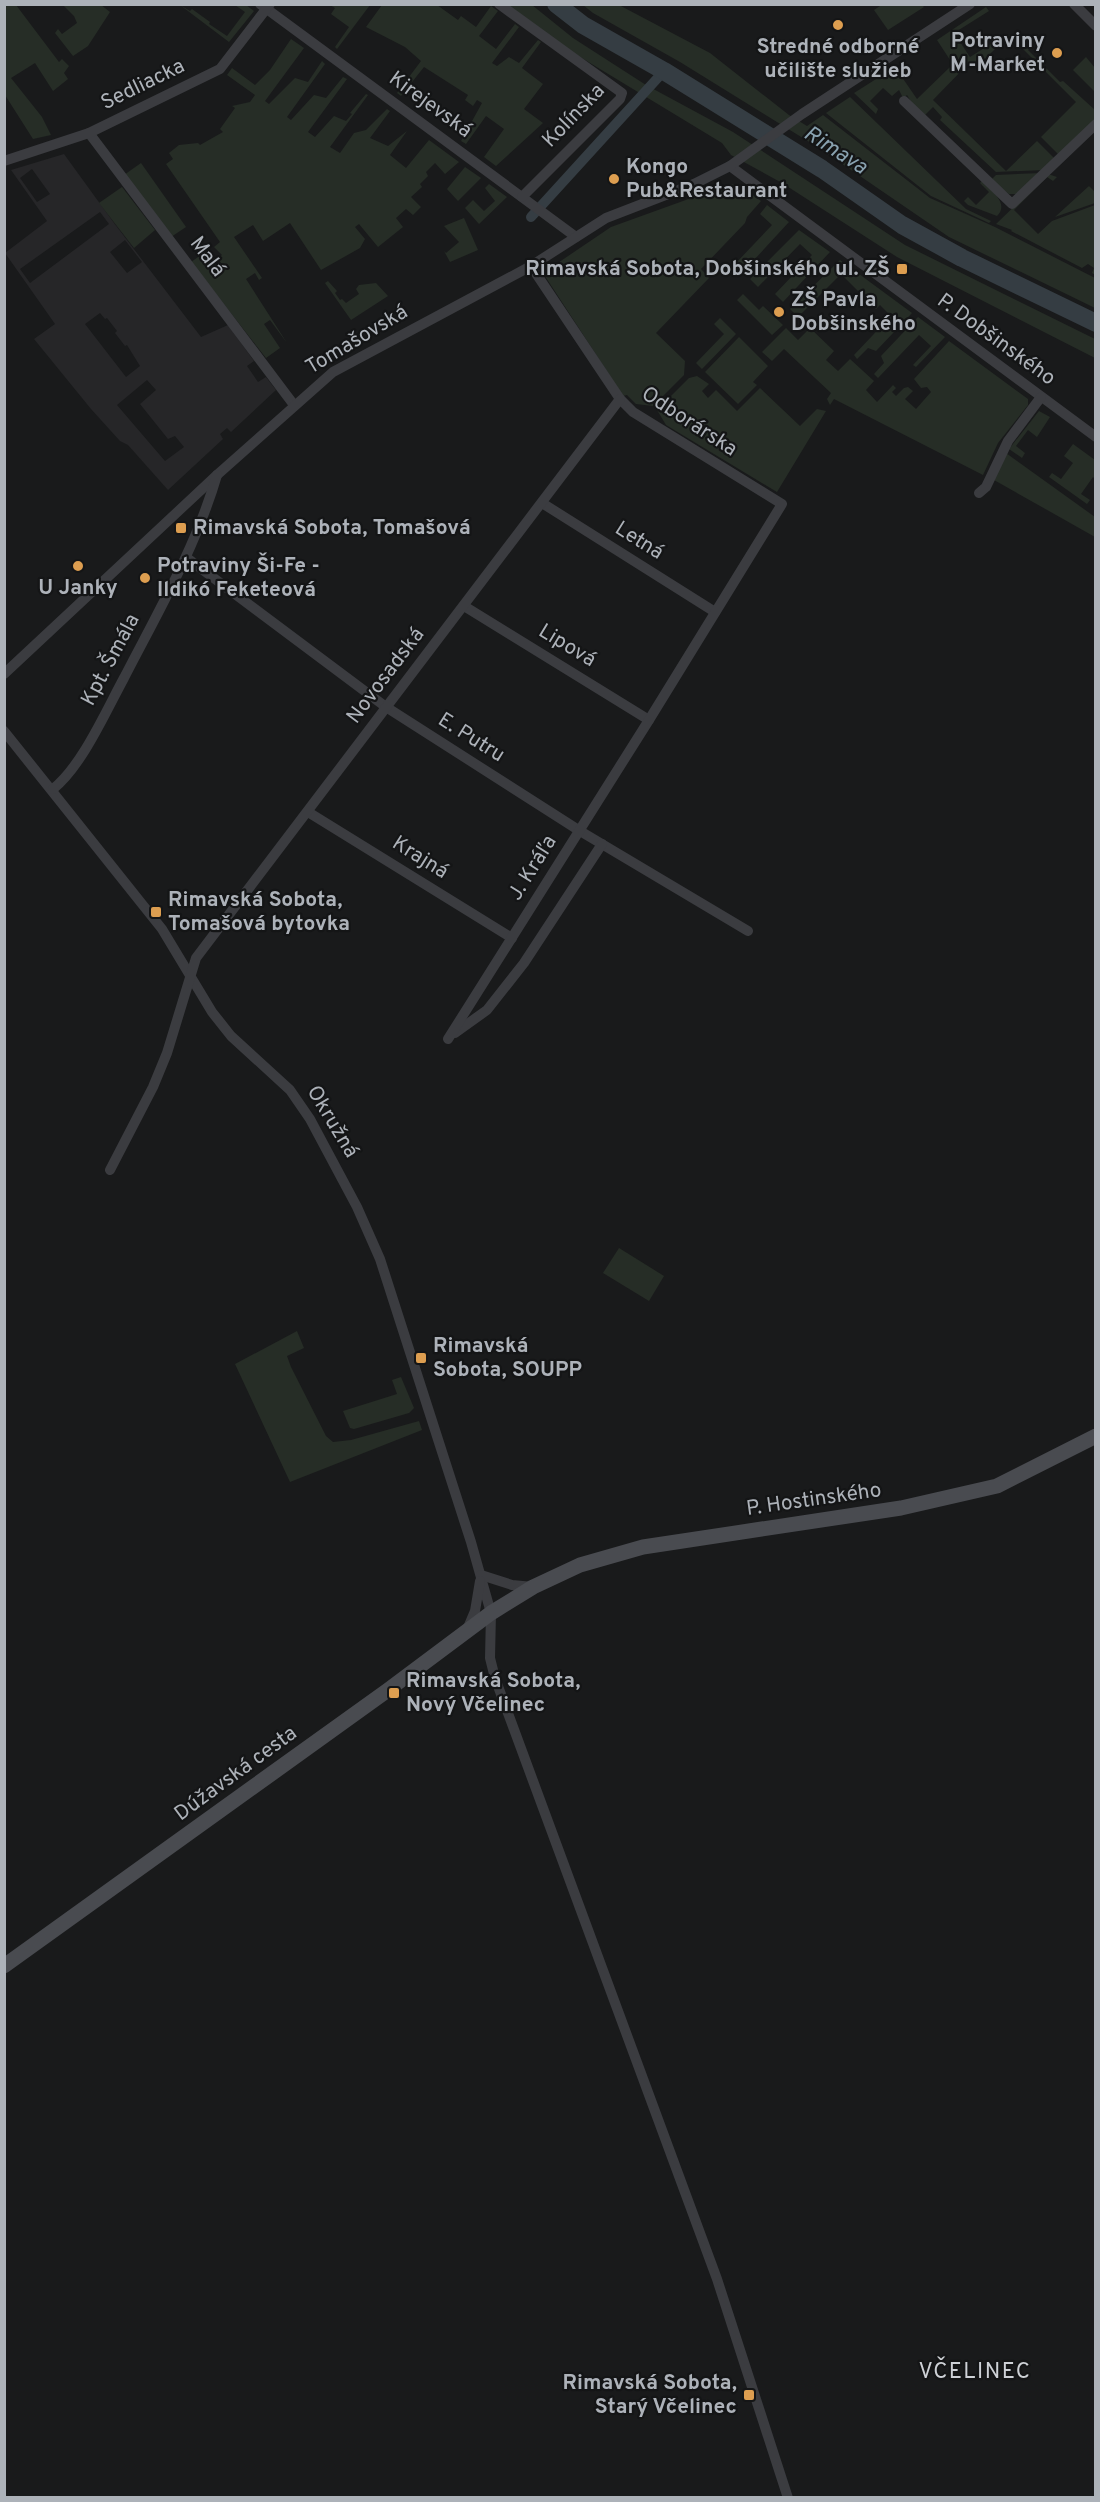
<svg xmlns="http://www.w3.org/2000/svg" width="1100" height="2502" font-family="Overpass,sans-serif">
<rect width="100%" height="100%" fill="#191a1b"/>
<path fill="#262628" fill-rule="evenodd" d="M64 154 114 223 201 337 228 325 254 361 247 366 258 382 266 377 276 390 231 432 227 428 220 434 223 439 168 490 128 445 120 441 91 409 34 339 55 324 5 253 47 221 11 170ZM32 169 50 194 37 202 20 178ZM100 212 109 224 30 283 20 269ZM125 240 142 262 127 273 110 252ZM100 313 105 319 107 318 117 331 115 333 125 346 127 345 140 366 126 377 85 324ZM147 380 156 390 140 404 168 439 175 436 184 447 165 461 117 405Z"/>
<g fill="#262d26">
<path d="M883 4 922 5 924 7 888 30 874 10Z"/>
<path d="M4 5H16L59 62 62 59 69 66 64 73 68 79 53 91 35 63 11 78 42 117 51 135 33 139 5 95Z"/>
<path d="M63 5H101L110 12 88 46 73 56 55 33 58 29 62 34 77 23 74 16Z"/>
<path d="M180 5 190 11 192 9 210 22 209 24 227 36 245 12 235 5H246L254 11 229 42Z"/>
<path d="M330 5H370L337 49 335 47 349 27 331 14 335 8Z"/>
<path d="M382 5H437L458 20 461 16 476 27 491 6 498 11 479 36 496 49 515 24 519 27 492 63 497 66 509 57 519 63 538 40 541 42 522 68 543 84 524 109 543 123 496 166 484 157 504 129 486 116 466 144 461 141 482 103 477 100 473 106 465 100 468 95 424 67 401 96 397 93 421 61 405 47 366 27Z"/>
<path d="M508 5H532L573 38 646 85 733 132 905 245 1095 339V358L897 257 782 183 731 155 722 143 567 49Z"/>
<path d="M583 5H619L710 53 789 115 807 126 823 115 930 198 995 227 1095 278V308L949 237 819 148 680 62 593 13Z"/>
<path d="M986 7 989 11 954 33 970 57 1005 35 1021 36 1012 45 1005 39 976 68 969 63 933 100 1006 171 1037 141 1055 159 1044 170 996 172 940 120 942 117 933 107 925 115H919L907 95 903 98 899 90 892 96 883 88 870 101 878 109 876 114 854 93 895 67 917 99 950 67V60L937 40Z"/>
<path d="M1037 35 1040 38 1028 50 1060 82 1063 81 1095 110V119L1059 155 1041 137 1076 102 1023 49Z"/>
<path d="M291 39 304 48 265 101 269 104 295 78 308 82 322 61 325 64 287 117 291 120 314 95 326 98 343 77 347 79 308 132 315 137 334 116 346 121 352 114 350 113 366 94 368 95 330 147 340 153 354 133 366 130 387 109 390 111 370 138 388 146 407 131 390 155 406 168 429 140 459 162 445 174 435 163 426 172 428 176 420 184 422 187 411 197 421 207 413 215 406 209 396 218 403 227 378 247 359 224 355 227 365 239 360 248 321 270 290 223 263 241 253 225 234 237 262 278 259 280 255 273 246 279 287 343 270 320 264 324 280 348 266 358 191 262 201 255 209 266 221 263 218 258 222 255 214 247 220 242 166 164 173 159 169 153 179 145 198 143 200 145 223 132 220 129 235 108 232 106 250 102 255 95 227 75 232 68 255 85 270 70Z"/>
<path d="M1086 57 1095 68V92L1073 70Z"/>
<path d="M850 97 966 209 991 221 989 223 931 196 826 113Z"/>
<path d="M141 163 186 227 171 237 124 175Z"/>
<path d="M1069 166 1095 192V203L1055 217 1089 186Z"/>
<path d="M465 167 481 178 458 201 447 189Z"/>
<path d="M1041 173 1017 194H1009L991 180 996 175Z"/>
<path d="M1048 174 1057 177 1053 181 1047 177 1014 210 1038 234 1052 221 1095 205V275L1092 273 1094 268 1088 264 1082 268 1011 231 1012 230 996 224Z"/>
<path d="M982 181C991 190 1010 204 997 216L968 205 964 201 968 197 976 205 989 192 980 183Z"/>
<path d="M489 184 507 197 479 224 465 208 473 200 484 211 495 201 485 188Z"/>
<path d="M730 184 740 186 761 201 747 217 745 223 701 269 709 278 656 333 685 361 684 375 653 406 636 404 627 395 623 396 543 273 611 227Z"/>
<path d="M122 187 155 230 134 248 99 203Z"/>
<path d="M767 205 789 222 743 272 735 264 772 225 760 214Z"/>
<path d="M464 218 478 250 450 262 444 251 446 253 459 242 444 226Z"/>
<path d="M799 230 830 252 783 302 775 294 812 255 800 244 758 287 750 279Z"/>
<path d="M840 260 912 313 876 351 868 348 857 359 854 355 891 316 880 305 876 309 841 274 798 317 790 309Z"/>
<path d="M328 281 337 291 335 293 340 300 342 299 346 303 359 294 356 289 359 285 376 283 388 296 351 320 325 283Z"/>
<path d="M743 294 759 310 763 306 783 325 772 335 737 300Z"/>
<path d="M918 317 945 337 916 367 913 365 931 346 919 335 878 378 874 374 884 363 881 356Z"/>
<path d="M720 318 736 334 702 369 696 363 724 334 714 324Z"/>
<path d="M786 328 798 340 810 328 834 351 826 360 838 371 850 359 874 381 866 390 877 402 893 385 896 388 892 392 896 396 904 388 908 387 913 391 905 399 916 409 931 392 927 387 921 388 914 379 949 341 1028 399V405L998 443 983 475 834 399 830 405 827 399 831 393 784 349 772 361 762 352Z"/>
<path d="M739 337 768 366 753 382 757 385 738 404 705 372Z"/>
<path d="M697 376 709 384 702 391 708 398 716 390 737 411 760 388 800 426 817 409 826 411 777 492 666 425 657 410 689 378Z"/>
<path d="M1039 411 1050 417 1037 437 1028 430 1016 446 1025 453 1022 458 1009 449Z"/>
<path d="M1073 444 1095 460V479L1093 477 1081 494 1090 500 1087 504 1049 477 1052 473 1061 479 1073 463 1064 456Z"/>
<path d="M1006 453 1095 517V537L994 480Z"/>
<path d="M619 1248 664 1276 649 1301 603 1273Z"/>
<path d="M297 1331 304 1348 287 1356 291 1367 326 1436 333 1442 351 1440 419 1421 422 1430 290 1482 235 1364Z"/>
<path d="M401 1377 414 1408 409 1413 354 1429 350 1428 343 1411 397 1394 392 1380Z"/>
</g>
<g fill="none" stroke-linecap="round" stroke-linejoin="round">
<path stroke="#353d43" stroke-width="10" d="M531 217 664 71"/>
<path stroke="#353d43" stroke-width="18" d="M556 4 583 25 664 71 822 169 902 225 962 258 1096 323"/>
<g stroke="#3b3c40" stroke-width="10">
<path d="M260 4 576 237"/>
<path d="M499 4 622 93 620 99 522 197"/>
<path d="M1074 4 1096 26"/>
<path d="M904 101 1012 204 1096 124"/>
<path d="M89 133 294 405"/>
<path d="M4 161 89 133 220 69 270 4"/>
<path d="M730 166 1096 437"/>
<path d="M979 493 986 487 1008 441 1041 397"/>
<path d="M542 503 715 612"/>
<path d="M187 558 386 707 580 831 748 931"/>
<path d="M464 606 649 720"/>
<path d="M4 674 217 475 333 372 531 266 606 218 694 184 730 166 802 114 970 4"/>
<path d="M4 731 162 929 212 1012 231 1036 290 1090 310 1119 357 1207 380 1259 471 1542 491 1613 490 1658 495 1678 717 2279 788 2498"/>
<path d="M53 789C82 766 106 711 124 678 158 612 196 547 217 475"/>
<path d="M308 812 512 938"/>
<path d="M455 1033 487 1010 524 963 602 844"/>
<path d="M448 1039 649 720 782 504 633 412 620 399 531 266"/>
<path d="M110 1170 153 1087 167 1053 196 958 620 399"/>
<path d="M481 1575 512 1585 533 1587"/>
<path d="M467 1630 475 1611 480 1581"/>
</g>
<path stroke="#494b50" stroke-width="15" d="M4 1966 388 1690 491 1613 533 1587 580 1565 643 1547 901 1508 997 1486 1096 1436"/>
</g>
<g fill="#dd9e50" stroke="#141516" stroke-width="2">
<circle cx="838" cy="25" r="6"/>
<circle cx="1057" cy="53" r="6"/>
<circle cx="614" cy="179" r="6"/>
<rect x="896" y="263" width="12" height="12" rx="3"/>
<circle cx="779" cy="312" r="6"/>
<rect x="175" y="522" width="12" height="12" rx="3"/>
<circle cx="78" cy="566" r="6"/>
<circle cx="145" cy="578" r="6"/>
<rect x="150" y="906" width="12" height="12" rx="3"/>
<rect x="415" y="1352" width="12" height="12" rx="3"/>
<rect x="388" y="1687" width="12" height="12" rx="3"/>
<rect x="743" y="2389" width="12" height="12" rx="3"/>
</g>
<g text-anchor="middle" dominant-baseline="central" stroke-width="4.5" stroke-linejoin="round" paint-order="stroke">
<g font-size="21" font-weight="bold" fill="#adb2b9" stroke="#141516" text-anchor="start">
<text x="1045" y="41" text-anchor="end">Potraviny<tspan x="1045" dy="24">M-Market</tspan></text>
<text x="838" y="47" text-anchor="middle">Stredné odborné<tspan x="838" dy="24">učilište služieb</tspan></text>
<text x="626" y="167">Kongo<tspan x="626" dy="24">Pub&amp;Restaurant</tspan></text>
<text x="890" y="269" text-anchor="end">Rimavská Sobota, Dobšinského ul. ZŠ</text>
<text x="791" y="300">ZŠ Pavla<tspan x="791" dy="24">Dobšinského</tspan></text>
<text x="193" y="528">Rimavská Sobota, Tomašová</text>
<text x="157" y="566">Potraviny Ši-Fe -<tspan x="157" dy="24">Ildikó Feketeová</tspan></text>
<text x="78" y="588" text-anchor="middle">U Janky</text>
<text x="168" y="900">Rimavská Sobota,<tspan x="168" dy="24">Tomašová bytovka</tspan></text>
<text x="433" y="1346">Rimavská<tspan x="433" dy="24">Sobota, SOUPP</tspan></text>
<text x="406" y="1681">Rimavská Sobota,<tspan x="406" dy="24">Nový Včelinec</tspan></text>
<text x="737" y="2383" text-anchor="end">Rimavská Sobota,<tspan x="737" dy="24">Starý Včelinec</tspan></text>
</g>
<g font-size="21" fill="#adb2b9" stroke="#141516">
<text transform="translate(143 85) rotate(-26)">Sedliacka</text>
<text transform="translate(430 105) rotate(36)">Kirejevská</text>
<text transform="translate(574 116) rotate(-46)">Kolínska</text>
<text transform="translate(207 257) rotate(53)">Malá</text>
<text transform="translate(357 340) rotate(-31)">Tomašovská</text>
<text transform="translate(996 340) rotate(36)">P. Dobšinského</text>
<text transform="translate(689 422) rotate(33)">Odborárska</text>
<text transform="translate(639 541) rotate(32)">Letná</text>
<text transform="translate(567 646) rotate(31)">Lipová</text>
<text transform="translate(111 660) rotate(-62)">Kpt. Šmála</text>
<text transform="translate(386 676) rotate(-53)">Novosadská</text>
<text transform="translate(471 738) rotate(32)">E. Putru</text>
<text transform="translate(420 858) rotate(32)">Krajná</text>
<text transform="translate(533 868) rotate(-58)">J. Kráľa</text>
<text transform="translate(332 1122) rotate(59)">Okružná</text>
<text transform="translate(814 1500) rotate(-8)">P. Hostinského</text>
<text transform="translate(236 1774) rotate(-36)">Dúžavská cesta</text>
</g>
<g font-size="22" font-style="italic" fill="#89a2b0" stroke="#141516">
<text transform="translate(835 151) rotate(33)">Rimava</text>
</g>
<g font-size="22" letter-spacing="1.5" fill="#ced1d6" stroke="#141516">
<text x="975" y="2372">VČELINEC</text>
</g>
</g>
<rect width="1100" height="2502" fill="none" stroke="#adb2b9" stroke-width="12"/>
</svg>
